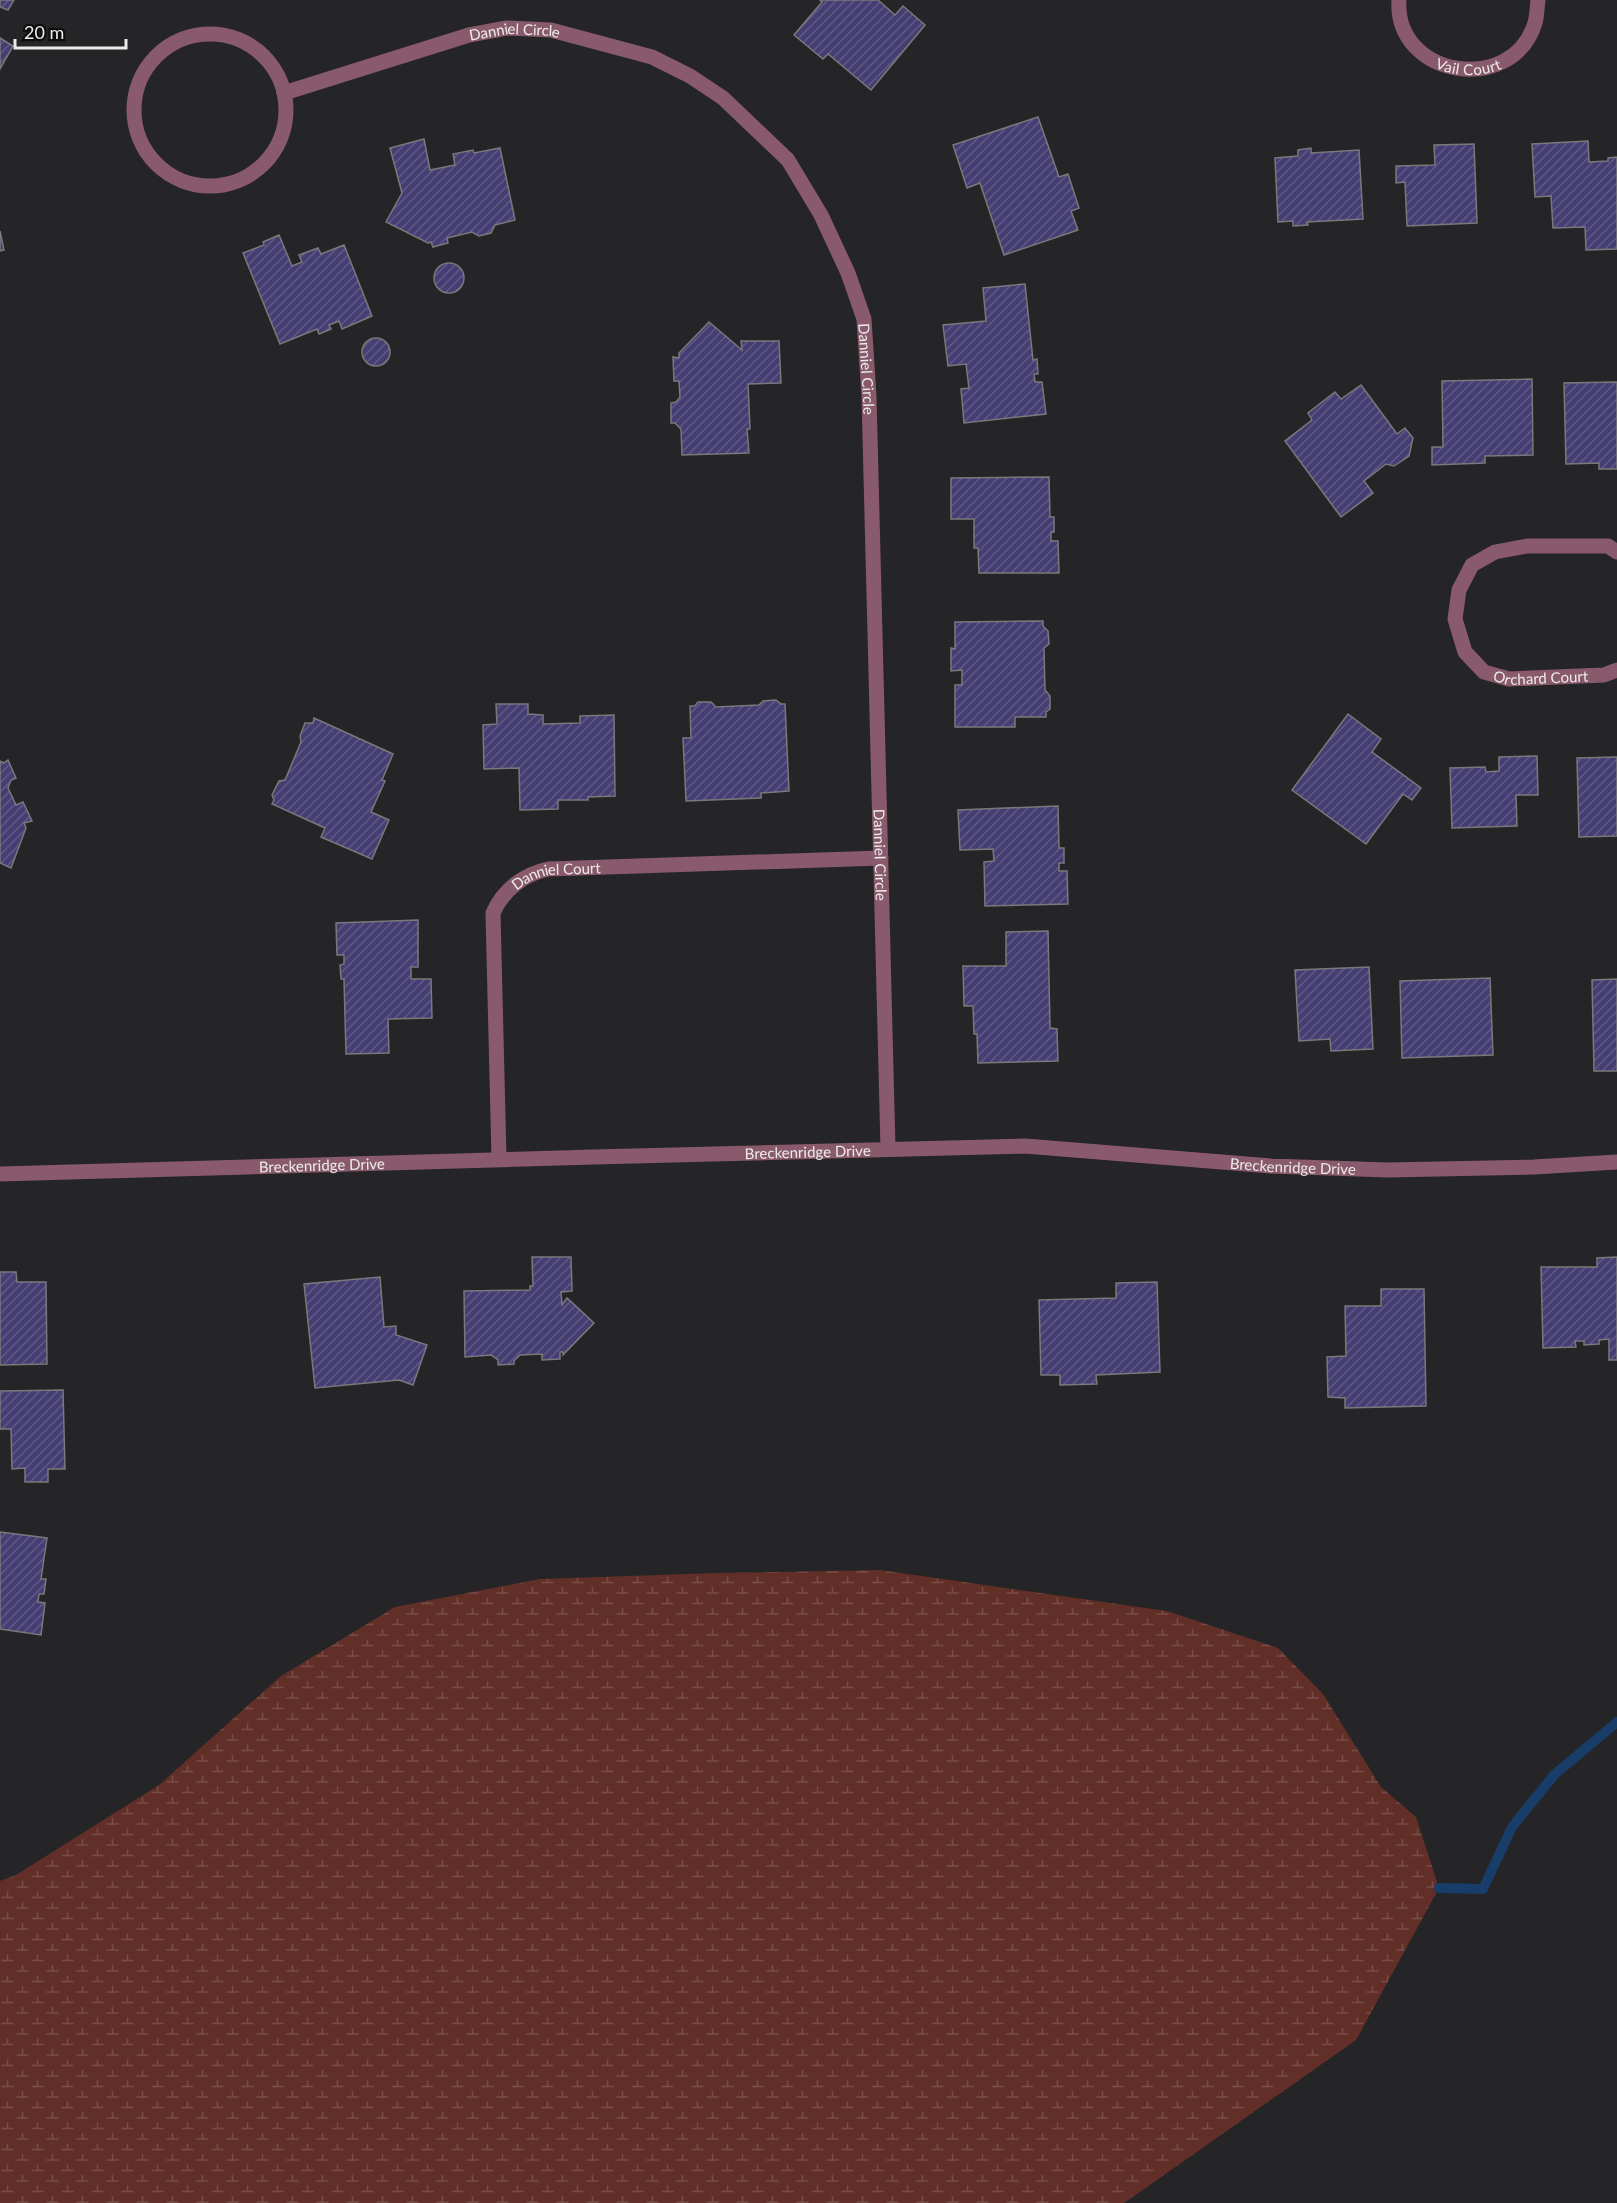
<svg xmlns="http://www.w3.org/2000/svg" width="1617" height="2203" font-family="Lato,sans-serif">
<defs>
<pattern id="wetland-marsh" width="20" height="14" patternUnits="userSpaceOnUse" patternTransform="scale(1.5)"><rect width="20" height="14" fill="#612f28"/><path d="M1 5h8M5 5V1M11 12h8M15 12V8" fill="none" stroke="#784d47"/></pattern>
<pattern id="building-hatch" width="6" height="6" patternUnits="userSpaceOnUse" patternTransform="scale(1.5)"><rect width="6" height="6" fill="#453e72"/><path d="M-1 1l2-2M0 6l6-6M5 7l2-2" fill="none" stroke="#605a86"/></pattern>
</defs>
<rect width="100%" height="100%" fill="#252426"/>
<path fill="url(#wetland-marsh)" d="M880 1570 1167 1611 1278 1648 1323 1694 1381 1787 1416 1817 1439 1888 1356 2040 1124 2203H0V1881L16 1875 159 1785 281 1676 395 1607 540 1579 717 1573Z"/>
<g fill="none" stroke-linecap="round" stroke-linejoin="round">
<path stroke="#183d68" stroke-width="10" d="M1439 1888 1483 1889 1512 1827 1554 1775 1617 1722"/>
</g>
<g fill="url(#building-hatch)" stroke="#79797c" stroke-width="1.5">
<path d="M0 0H14L8 10 0 7Z"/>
<path d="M820 0H878L895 15 903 6 925 25 871 90 828 54 823 59 794 35 822 2Z"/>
<path d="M0 38 13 46 0 69Z"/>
<path d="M1038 117 1059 177 1068 174 1079 208 1071 211 1078 230 1004 255 980 183 967 188 953 145Z"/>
<path d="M424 139 430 170 455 165 453 154 473 150 474 153 500 148 515 220 495 225 491 233 479 236 472 232 447 238 448 243 433 247 431 242 428 243 386 222 402 193 390 148Z"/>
<path d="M1588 141 1589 162 1608 161V158L1617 157V249L1586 250 1585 227 1553 228 1551 196 1535 197 1532 144Z"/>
<path d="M1474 144 1477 223 1407 226 1405 182 1396 183V166L1435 165 1434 145Z"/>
<path d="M1311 148V153L1359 150 1363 219 1307 222 1308 225 1293 226V221L1278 222 1275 158 1298 156V150Z"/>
<path d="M0 231 4 250 0 251Z"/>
<path d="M279 235 292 266 302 262 299 255 318 248 321 254 344 245 372 316 342 329 339 321 329 325 331 329 319 334 317 329 280 344 243 253 264 245 263 242Z"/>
<circle cx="449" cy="278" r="15"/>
<path d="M1025 284 1033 360 1037 359 1038 374H1034L1035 382H1042L1046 414 964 423 961 389 969 388 966 364 948 366 943 325 986 321 983 288Z"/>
<path d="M709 322 742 350 741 341H779L781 383 748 384 750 429H747L749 453 682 455 681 429 675 423H671V403L676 402 680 397 679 381H674L673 357 679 358V353Z"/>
<circle cx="376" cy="352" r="14"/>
<path d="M1532 379 1533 455 1485 456V463L1432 465V447H1443L1442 381Z"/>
<path d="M1617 382V469H1599V463L1566 464 1564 383Z"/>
<path d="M1361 385 1397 434 1405 428 1413 438 1409 456 1394 466 1386 464 1364 481 1373 493 1341 517 1285 441 1312 420 1308 413 1335 392 1341 399Z"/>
<path d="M1049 477 1050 517H1054V532H1051V541H1058L1059 573H979L978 548H974V519H951V478Z"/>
<path d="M1043 621V626L1048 631 1049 644 1044 648 1045 690 1050 696V709L1046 712V717H1015V727H955V685H962V670L951 671V648L955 649V622Z"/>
<path d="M776 700 781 704H785L789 791 761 793V798L686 801 683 738H691L690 706H695L698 702H711L716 707 759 705 763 701Z"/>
<path d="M496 704H528V714L543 715V724L580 723V716L614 715 615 796 588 797V800H558V809L520 810 519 768 484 769 483 725 497 724Z"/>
<path d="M1348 714 1381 739 1372 752 1421 788 1412 800 1403 794 1366 844 1292 790Z"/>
<path d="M314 718 393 754 382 780 385 781 371 812 389 820 372 859 321 837 325 828 272 804 274 800 272 795 279 781 285 780 301 742 300 736 305 723H313Z"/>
<path d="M1537 756 1538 795H1516L1517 826 1452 828 1450 768 1485 767 1486 772 1499 771V757Z"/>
<path d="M1617 757V836L1579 837 1577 758Z"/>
<path d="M8 760 16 778 11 780 8 788 16 805 23 802 32 821 24 823 26 828 11 868 0 863V761L4 763Z"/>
<path d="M1058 806 1059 848H1064V863H1059V871H1067L1068 904 985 906 984 862 994 861 993 849 960 850 958 810Z"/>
<path d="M418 920V967H411V979H431L432 1018 388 1019 389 1053 346 1054 344 979H341L340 965 344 964V955H337L336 923Z"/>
<path d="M1048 931 1050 1028 1057 1029 1058 1061 978 1063 977 1034H974L973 1006H964L963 966H1006V932Z"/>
<path d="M1369 967 1373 1049 1331 1051 1330 1039 1299 1041 1295 970Z"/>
<path d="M1490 978 1493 1055 1402 1058 1400 981Z"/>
<path d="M1617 979V1071H1594L1592 980Z"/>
<path d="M532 1257H571L572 1291 561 1292 562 1305 567 1298 594 1323 563 1355V1352H560V1359L542 1360V1354L520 1355 514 1361V1364L498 1365V1360L491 1355 465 1357 464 1291 530 1290V1286H533Z"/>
<path d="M1617 1257V1360H1609V1339L1599 1340V1344L1584 1345V1341H1575L1576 1347 1543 1348 1541 1267H1597V1258Z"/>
<path d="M0 1272H16L17 1282H46L47 1364 0 1365Z"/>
<path d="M380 1277 384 1327 396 1326V1335L427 1345 413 1385 399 1380 315 1388 304 1284Z"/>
<path d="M1157 1282 1160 1372 1096 1375 1097 1384 1060 1385V1375H1041L1039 1300 1116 1298V1283Z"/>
<path d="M1381 1289H1424L1426 1406 1345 1408V1398L1328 1397 1327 1357 1346 1356 1345 1306H1381Z"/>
<path d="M63 1390 65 1469H48V1482H25V1468L12 1469 11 1429H0V1391Z"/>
<path d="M0 1532 47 1538 41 1579H46L44 1594H39L38 1602 45 1603 41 1635 0 1629Z"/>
</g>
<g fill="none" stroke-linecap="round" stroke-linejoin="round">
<g stroke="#895a6c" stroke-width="15">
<path id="s1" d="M1399 0C1394 77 1512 97 1535 23 1537 16 1537 7 1538 0"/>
<circle cx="210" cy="110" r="76"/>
<path id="s2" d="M284 93 469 35 507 28 551 30 652 57 690 76 723 98 788 160 821 215 848 273 864 319 869 396 888 1149"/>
<path id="s3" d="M1617 552 1608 546H1527L1495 552 1472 565 1459 590 1455 619 1465 652 1484 672 1509 679 1604 675 1617 670"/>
<path id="s4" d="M499 1159 493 913C503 890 524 874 548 869L881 858"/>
<path id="s5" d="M0 1174 593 1157 1025 1146 1271 1166 1388 1170 1534 1167 1617 1162"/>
</g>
</g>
<g text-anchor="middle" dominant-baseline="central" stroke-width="6" stroke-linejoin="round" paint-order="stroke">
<g font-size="15" fill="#ecebec" stroke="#0e0d0e">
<text stroke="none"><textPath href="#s2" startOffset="240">Danniel Circle</textPath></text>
<text stroke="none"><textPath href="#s1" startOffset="110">Vail Court</textPath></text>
<text stroke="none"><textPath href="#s2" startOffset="780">Danniel Circle</textPath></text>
<text stroke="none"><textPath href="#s3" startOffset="328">Orchard Court</textPath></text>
<text stroke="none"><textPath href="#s2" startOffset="1266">Danniel Circle</textPath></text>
<text stroke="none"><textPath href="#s4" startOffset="326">Danniel Court</textPath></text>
<text stroke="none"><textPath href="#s5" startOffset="808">Breckenridge Drive</textPath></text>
<text stroke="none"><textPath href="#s5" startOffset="322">Breckenridge Drive</textPath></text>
<text stroke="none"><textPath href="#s5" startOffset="1294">Breckenridge Drive</textPath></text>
</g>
</g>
<path d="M15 39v9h111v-9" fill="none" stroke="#ecebec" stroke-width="3"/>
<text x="24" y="39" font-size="18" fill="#ecebec" stroke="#0e0d0e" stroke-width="4.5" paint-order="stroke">20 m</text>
</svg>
